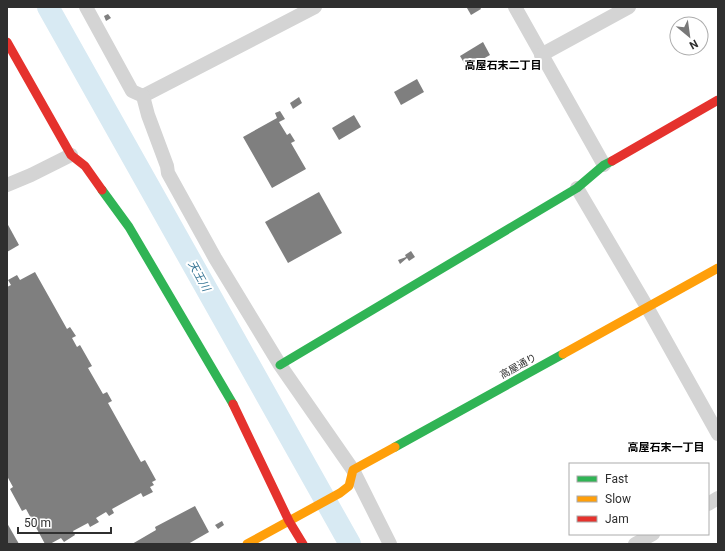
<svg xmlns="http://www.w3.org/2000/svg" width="725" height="551" font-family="Roboto,'Noto Sans JP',sans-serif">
<rect width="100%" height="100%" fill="#fff"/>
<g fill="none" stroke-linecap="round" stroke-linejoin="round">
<path stroke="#d8eaf3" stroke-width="22" d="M48 7 350 544"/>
</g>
<g fill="#7f7f7f">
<path d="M469 7H480L481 9 471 15 467 8Z"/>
<path d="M108 14 111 18 106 21 104 16Z"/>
<path d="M483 42 490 55 467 68 460 56Z"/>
<path d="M417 79 424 92 401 105 394 92Z"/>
<path d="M299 97 302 103 293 109 290 103Z"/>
<path d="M280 111 285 119 279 122 287 135 290 133 295 141 291 143 306 169 272 188 243 137 277 118 275 113Z"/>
<path d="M354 115 361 127 339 140 332 128Z"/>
<path d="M319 192 342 233 288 263 265 222Z"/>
<path d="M7 223 19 245 7 252Z"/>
<path d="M411 251 415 257 409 261 407 258 400 264 398 260 406 257 405 255Z"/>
<path d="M35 272 67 329 70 327 76 336 72 338 77 347 80 345 92 366 88 368 103 394 107 392 112 401 108 403 141 462 145 460 156 480 152 482 154 485 150 487 153 492 143 497 141 493 112 509 114 513 109 516 106 512 96 518 99 522 90 527 88 523 73 531 75 535 64 542 61 538 50 544H45L26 509 22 511 10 489 13 487 7 476V287L11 285 8 280 17 275 20 280Z"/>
<path d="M195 506 209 532 188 544H132L156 530 155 527Z"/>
<path d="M222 521 224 525 218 529 215 525Z"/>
<path d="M7 523 19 544H7Z"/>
</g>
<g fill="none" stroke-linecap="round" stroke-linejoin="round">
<g stroke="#d4d4d4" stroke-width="14">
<path d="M86 7 132 91 143 96 315 7"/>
<path d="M515 7 604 165"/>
<path d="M541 55 629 7"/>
<path d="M143 96 148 115 167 166 168 173 215 258 280 365 353 470 390 544"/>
<path d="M7 185 31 175 71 155"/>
<path d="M577 188 647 307 718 434"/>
<path d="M708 504 718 498"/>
<path d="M635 544 653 534"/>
</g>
<g stroke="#30b455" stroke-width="9">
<path d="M102 190 129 227 233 404"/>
<path d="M280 365 577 188 604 165 612 161"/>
<path d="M395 447 563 354"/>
</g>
<g stroke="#ff9f0a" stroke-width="9">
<path d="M563 354 718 268"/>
<path d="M247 544 340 493 349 486 353 470 395 447"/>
</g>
<g stroke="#e5322d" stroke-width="9">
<path d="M7 42 71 155 85 166 102 190"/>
<path d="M612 161 718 100"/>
<path d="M233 404 289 521 303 544"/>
</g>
</g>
<g text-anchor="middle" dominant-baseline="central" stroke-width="4" stroke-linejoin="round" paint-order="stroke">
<g font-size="10" fill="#2f2f2f" stroke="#fff">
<text transform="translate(518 366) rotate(-29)">高屋通り</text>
</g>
<g font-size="11" font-weight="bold" fill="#000" stroke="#fff">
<text x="503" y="65">高屋石末二丁目</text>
<text x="666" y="447">高屋石末一丁目</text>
</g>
<g font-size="11" font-style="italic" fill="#387696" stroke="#fff">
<text transform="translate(199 276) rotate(61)">天王川</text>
</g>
</g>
<rect width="725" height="551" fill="none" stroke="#2f2f2f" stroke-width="16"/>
<rect x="569" y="463" width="140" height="72" fill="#ffffff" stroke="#acacac"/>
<rect x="577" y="476" width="20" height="6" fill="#30b455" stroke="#acacac"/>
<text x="605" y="483" font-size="12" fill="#2f2f2f">Fast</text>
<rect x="577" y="496" width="20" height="6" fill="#ff9f0a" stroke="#acacac"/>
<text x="605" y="503" font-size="12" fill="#2f2f2f">Slow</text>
<rect x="577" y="516" width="20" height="6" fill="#e5322d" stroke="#acacac"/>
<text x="605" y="523" font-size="12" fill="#2f2f2f">Jam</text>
<g transform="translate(689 36) rotate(151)"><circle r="19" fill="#ffffff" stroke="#acacac"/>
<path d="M0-3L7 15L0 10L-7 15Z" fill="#787878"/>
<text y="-6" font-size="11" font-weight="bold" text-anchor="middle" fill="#2f2f2f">N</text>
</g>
<path d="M18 527v6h93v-6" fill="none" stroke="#2f2f2f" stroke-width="2"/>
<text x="24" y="527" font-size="12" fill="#2f2f2f" stroke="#ffffff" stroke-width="3" paint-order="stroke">50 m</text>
</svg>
